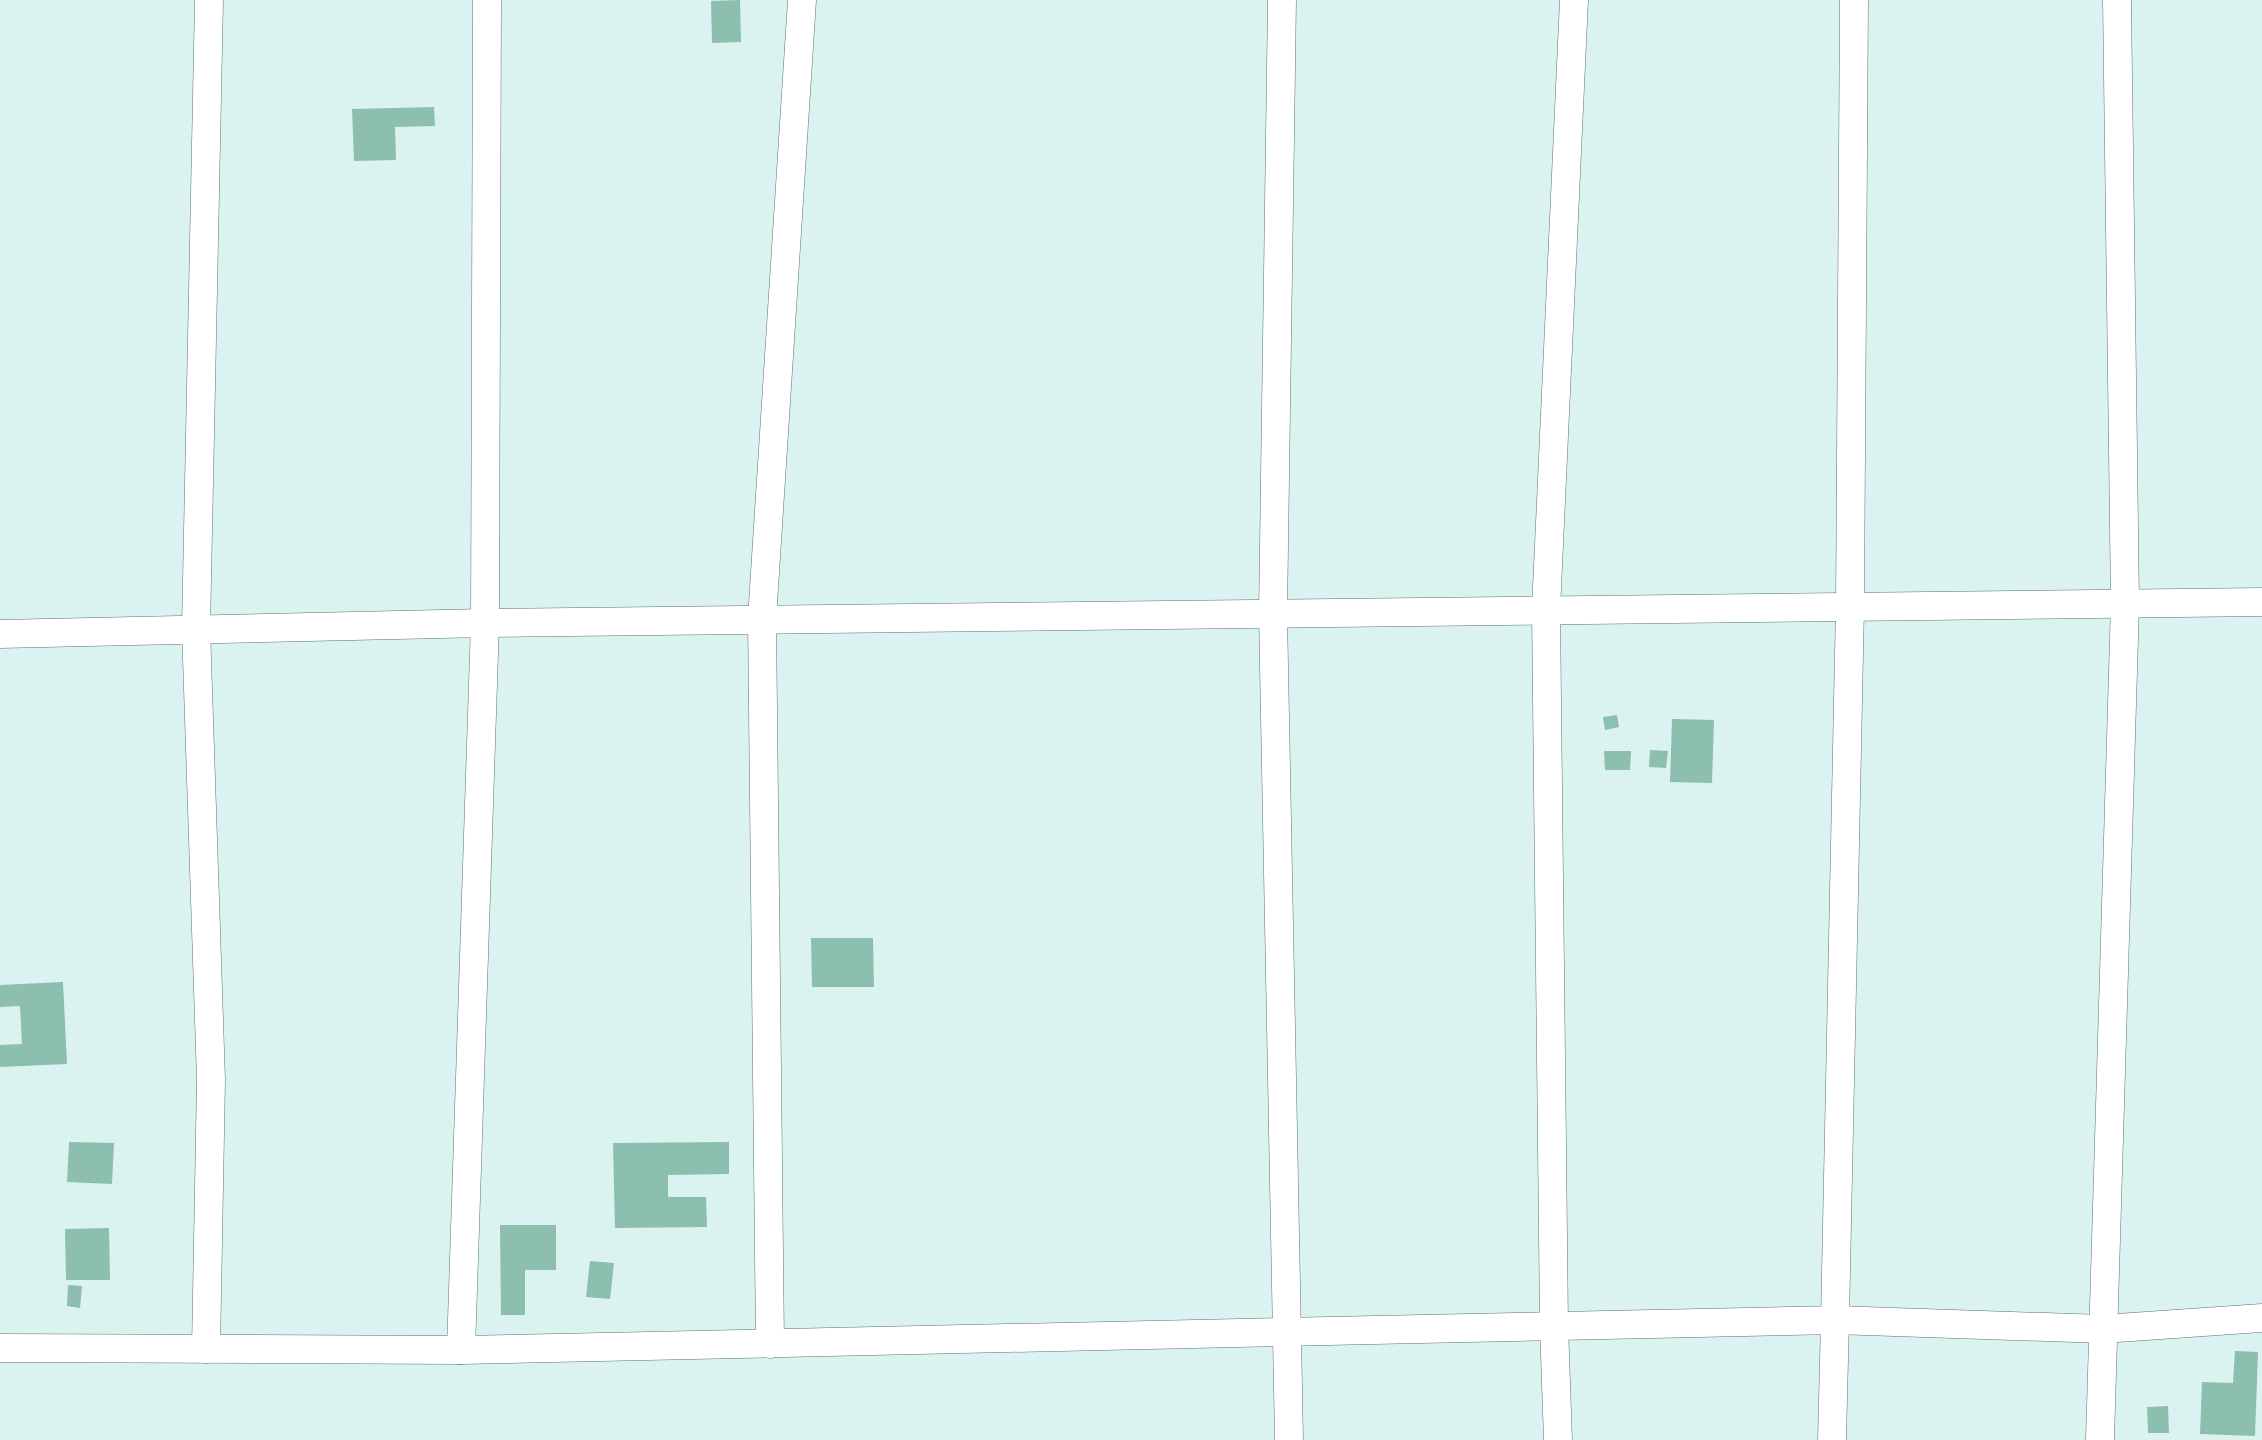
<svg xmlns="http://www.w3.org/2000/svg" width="2262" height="1440" font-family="'IBM Plex Sans',sans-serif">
<rect width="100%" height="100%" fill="#daf3f0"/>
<g fill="#8cbfad">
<path d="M740 0 741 42 712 43 711 1Z"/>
<path d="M434 107 435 126 395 127 396 160 354 161 352 109Z"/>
<path d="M1617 715 1619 727 1605 730 1603 717Z"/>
<path d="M1672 719 1714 720 1712 783 1670 782Z"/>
<path d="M1650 750 1668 751 1666 768 1649 767Z"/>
<path d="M1604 751H1631L1630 770H1605Z"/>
<path d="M811 938H873L874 987H812Z"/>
<path d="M63 982 67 1064 0 1067V1045L22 1044 20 1006 0 1007V985Z"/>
<path d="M69 1142 114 1143 112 1184 67 1182Z"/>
<path d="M729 1142V1174L668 1175V1197H706L707 1227 615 1228 613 1143Z"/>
<path d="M500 1225H556V1270H525V1315H501Z"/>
<path d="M109 1228 110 1280H66L65 1229Z"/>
<path d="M590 1261 614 1263 610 1299 586 1297Z"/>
<path d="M68 1285 82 1286 80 1308 67 1306Z"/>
<path d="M2235 1351 2258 1352 2255 1436 2200 1434 2202 1382 2233 1383Z"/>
<path d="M2168 1406 2169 1433H2148L2147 1407Z"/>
</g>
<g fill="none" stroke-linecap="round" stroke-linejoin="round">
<g stroke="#5c7270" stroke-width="29">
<g id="minor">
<path d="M1282 0 1273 614 1289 1440"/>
<path d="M0 634 485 623 2262 602"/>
<path d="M770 1344 762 619 802 0"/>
<path d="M0 1348 461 1350 1835 1320 1850 606 1854 0"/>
<path d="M206 1349 211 1080 196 628 209 0"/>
<path d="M461 1350 485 623 487 0"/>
<path d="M1558 1440 1554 1326 1546 610 1574 0"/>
<path d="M1832 1440 1835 1320 2103 1329 2262 1318"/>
<path d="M2100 1440 2125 604 2117 0"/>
</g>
</g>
<use href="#minor" stroke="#fff" stroke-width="28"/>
</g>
</svg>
